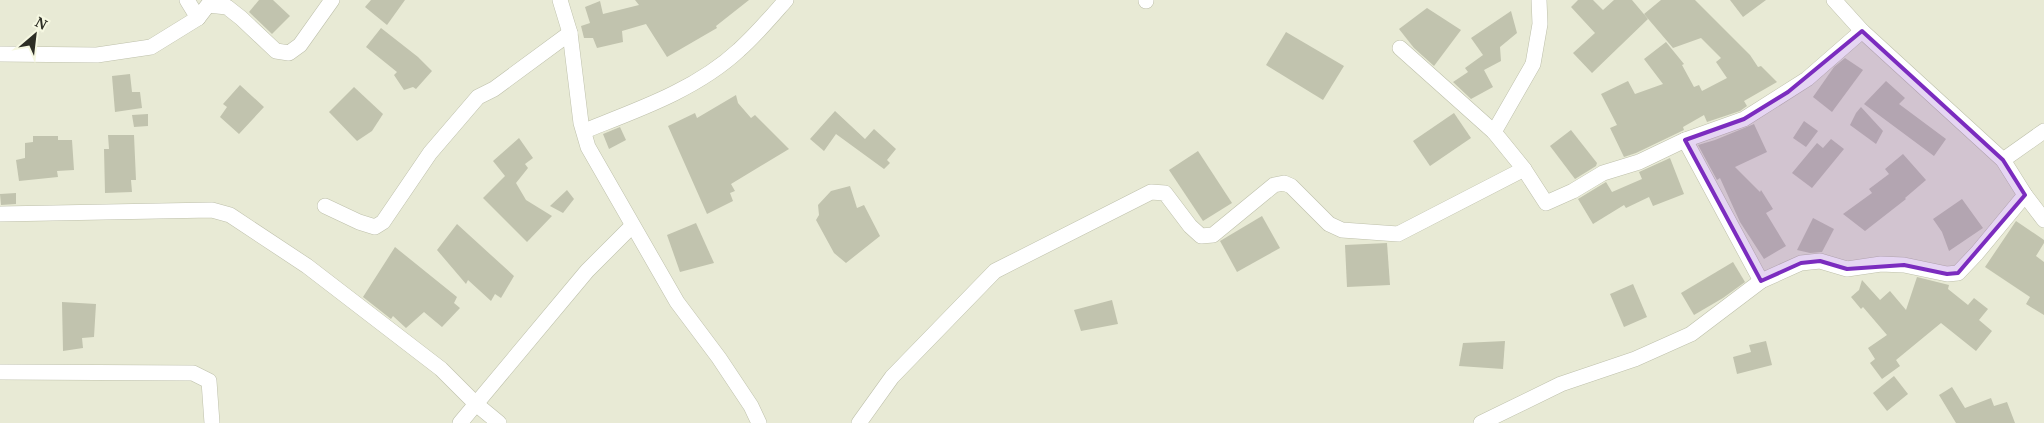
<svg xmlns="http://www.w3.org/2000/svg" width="2044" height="423" font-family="'Noto Serif',serif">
<rect width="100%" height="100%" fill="#e8ead5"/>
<g fill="#c1c3ae">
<path d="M259 0H273L290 16 272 34 249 12Z"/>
<path d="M371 0H405L387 25 365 7Z"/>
<path d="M635 0H749L716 26 717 28 667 57 646 24 622 31 623 42 597 48 593 38H584L581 26 590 23 585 7 600 1 603 14 639 5Z"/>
<path d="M1578 0H1593L1603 10 1614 0H1632L1648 19 1592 73 1573 53 1595 33 1571 7Z"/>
<path d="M1661 0H1695L1750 55 1758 67 1761 66 1777 82 1744 101 1747 106 1740 111 1707 122 1704 115 1683 127 1684 130 1636 153 1624 157 1610 128 1617 125 1601 94 1628 81 1635 94 1663 84 1644 59 1666 42 1684 64 1682 65 1694 87 1699 85 1702 91 1727 78 1716 62 1721 58 1701 38 1673 48 1644 14Z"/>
<path d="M1730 0H1766L1743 17Z"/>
<path d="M1427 8 1461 30 1434 66 1414 48 1399 29Z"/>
<path d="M1511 11 1517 33 1500 47 1501 61 1484 70 1493 87 1471 99 1453 82 1468 72 1465 68 1483 55 1471 38Z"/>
<path d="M381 28 418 57 432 71 416 89 413 87 404 90 394 75 397 72 366 47Z"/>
<path d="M1286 32 1344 66 1323 100 1266 65Z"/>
<path d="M1845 58 1863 70 1832 112 1813 97 1834 67Z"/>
<path d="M130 74 132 92H140L142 108 115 112 112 76Z"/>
<path d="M1886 81 1905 98 1899 104 1946 139 1934 156 1864 104Z"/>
<path d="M240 85 264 107 239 134 220 117 227 107 223 104Z"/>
<path d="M354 87 383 114 372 131 357 141 329 112Z"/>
<path d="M736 95 738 103 751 118 755 115 789 149 731 184 735 191 730 193 733 201 707 214 668 126 695 113 697 118Z"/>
<path d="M1861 107 1883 131 1876 144 1850 125 1856 113Z"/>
<path d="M835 111 865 139 874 129 896 149 887 160 890 163 884 169 836 134 824 151 810 139Z"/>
<path d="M1454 113 1471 138 1430 166 1413 141Z"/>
<path d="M148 114V126L134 127 132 115Z"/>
<path d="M1804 121 1818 131 1806 147 1793 138Z"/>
<path d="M1754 124 1767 152 1735 167 1760 192 1761 190 1773 209 1766 213 1786 246 1764 259 1740 222 1720 178 1717 180 1698 145 1715 140Z"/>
<path d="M620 127 626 140 609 149 603 134Z"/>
<path d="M1571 130 1597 163 1596 166 1575 179 1550 146Z"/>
<path d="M108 135H134L136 180H131L132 192 105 193 104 149H109Z"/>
<path d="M33 136H58V140H72L74 170 57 171 58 177 19 181 16 160 25 158V143L33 142Z"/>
<path d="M519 138 533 158 525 164 528 168 516 183 526 200 552 216 527 242 483 198 505 176 493 161Z"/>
<path d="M1831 139 1844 149 1812 188 1792 173 1817 143 1823 148Z"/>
<path d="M1198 151 1232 203 1203 221 1169 170Z"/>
<path d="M1903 154 1926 180 1905 198 1906 199 1865 231 1843 214 1872 193 1869 189 1889 174 1885 169Z"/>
<path d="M1670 158 1684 194 1653 206 1649 197 1626 208 1624 205 1593 224 1578 199 1606 182 1612 192 1642 179 1639 172Z"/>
<path d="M850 186 857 208 864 205 880 236 846 263 834 253 816 220 819 215 818 205 831 191Z"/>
<path d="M567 190 574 199 563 213 550 206Z"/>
<path d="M16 193V204L1 205 0 194Z"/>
<path d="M1962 199 1983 228 1949 251 1942 232 1933 219Z"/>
<path d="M1262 216 1280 248 1237 272 1220 241Z"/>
<path d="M1813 218 1834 229 1822 252 1810 253 1797 250Z"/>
<path d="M2016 221 2044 240V243L2036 256 2044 262V315L2026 304 2030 297 1985 267Z"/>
<path d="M696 223 714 263 680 272 667 235Z"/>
<path d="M457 224 514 276 501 298 495 294 491 301 468 280 466 284 437 250Z"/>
<path d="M1387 243 1390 285 1347 287 1345 245Z"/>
<path d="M395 247 457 297 454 303 460 308 442 327 424 312 406 328 393 316 391 319 363 297Z"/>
<path d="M1733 262 1745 282 1723 298 1694 315 1681 293Z"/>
<path d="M1917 277 1949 285 1948 289 1968 305 1974 298 1988 309 1979 320 1992 331 1976 351 1941 323 1896 360 1900 366 1882 379 1870 363 1875 359 1868 348 1887 335 1863 307 1861 309 1851 297 1859 290 1862 280 1880 300 1890 291 1906 310Z"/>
<path d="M1633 284 1647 317 1624 327 1610 294Z"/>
<path d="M1112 300 1118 324 1081 331 1074 310Z"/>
<path d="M62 302 96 304 94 337 82 338 83 348 63 351Z"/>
<path d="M1505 341 1503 369 1459 366 1463 343Z"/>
<path d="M1766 341 1772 365 1737 374 1733 357 1751 352 1749 345Z"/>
<path d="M1894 376 1908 394 1887 411 1873 393Z"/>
<path d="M1952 387 1965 408 1991 398 1994 406 2007 402 2015 423H1956L1939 395Z"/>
</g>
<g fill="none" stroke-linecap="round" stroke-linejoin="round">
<g stroke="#bec0ab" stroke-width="16">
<g id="street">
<path d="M187 0 198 18"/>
<path d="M560 0 570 33 581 123 588 147 677 302 719 358 751 406 759 423"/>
<path d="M1834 0 1862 31 2003 160 2025 195 2044 220"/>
<path d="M1146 1V0"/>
<path d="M1400 48 1494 132 1524 169 1546 203 1573 191 1603 173 1639 162 1685 140 1744 119 1807 79 1862 31"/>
<path d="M0 54 97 55 151 47 198 18 208 5 227 7 241 18 276 51 289 53 300 45 332 0"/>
<path d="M584 131C637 110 696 90 739 50 756 35 771 17 786 0"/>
<path d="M1494 132 1533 64 1540 24 1539 0"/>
<path d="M1685 140 1761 281"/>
<path d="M2003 160 2044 131"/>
<path d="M325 206 359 222 375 227 383 222 430 153 478 97 494 89 570 33"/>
<path d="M0 214 212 210 230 215 307 266 441 369 476 404 499 423"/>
<path d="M0 372 193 373 209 381 212 423"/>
<path d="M460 423 587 271 632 226"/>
<path d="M859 423 892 377 995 271 1151 192 1165 193 1190 226 1201 236 1213 235 1274 185 1284 183 1291 186 1329 224 1342 230 1398 234 1524 169"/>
<path d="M1481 423 1561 384 1635 359 1691 334 1761 281 1801 263 1820 261 1847 269 1881 264 1904 265 1947 274 1958 273 1977 253 2025 195"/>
</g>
</g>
<use href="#street" stroke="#fff" stroke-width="15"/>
</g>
<path fill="#7b2cbf" fill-opacity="0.2" stroke="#7b2cbf" stroke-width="4" stroke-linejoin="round" d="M1862 31 2003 160 2025 195 1958 273 1947 274 1904 265 1847 269 1820 261 1801 263 1761 281 1685 140 1744 119 1788 92Z"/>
<g transform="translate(35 35) rotate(28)" stroke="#f6f8e2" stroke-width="4" paint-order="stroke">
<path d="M0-4L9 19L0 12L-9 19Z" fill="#2d2e25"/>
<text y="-8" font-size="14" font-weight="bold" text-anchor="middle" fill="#2d2e25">N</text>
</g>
</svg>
